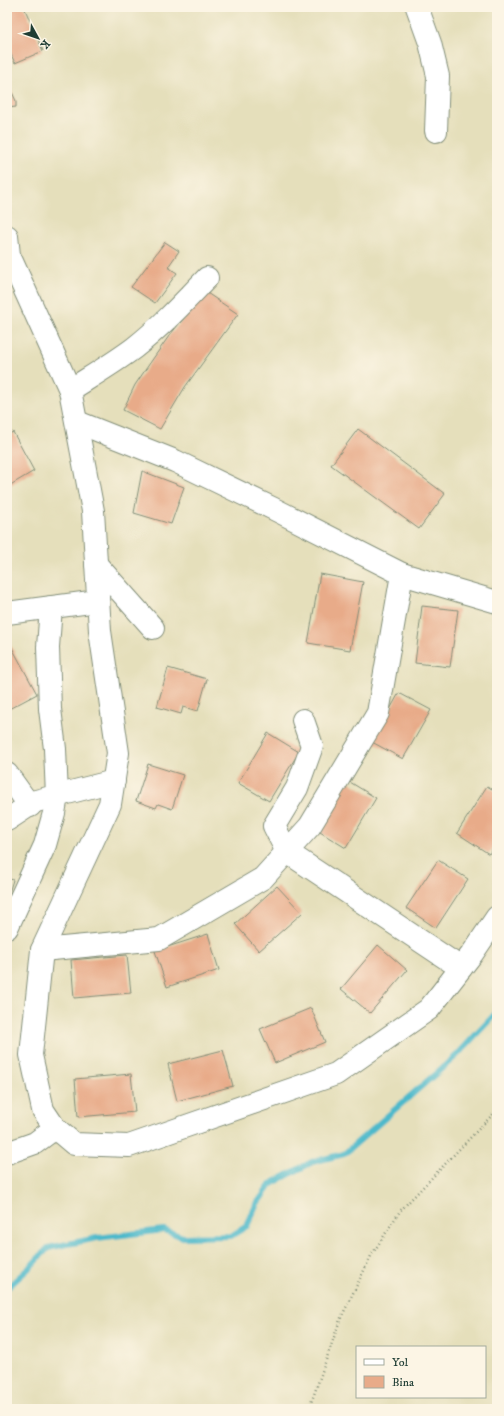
<svg xmlns="http://www.w3.org/2000/svg" width="504" height="1416" font-family="'IM FELL DW Pica',serif">
<rect width="100%" height="100%" fill="#fcf5e5"/>
<filter id="ink" filterUnits="userSpaceOnUse"><feTurbulence type="fractalNoise" baseFrequency=".025" numOctaves="2"/><feDisplacementMap in="SourceGraphic" scale="8" xChannelSelector="R" yChannelSelector="G"/><feConvolveMatrix kernelMatrix="1 2 1 2 8 2 1 2 1" color-interpolation-filters="sRGB"/></filter>
<filter id="wash" filterUnits="userSpaceOnUse"><feTurbulence type="fractalNoise" baseFrequency=".012" numOctaves="4" result="noise"/><feDisplacementMap in="SourceGraphic" scale="16" xChannelSelector="R" yChannelSelector="G"/><feGaussianBlur stdDeviation="0.9" result="paint"/><feColorMatrix in="noise" values="0 0 0 0 0 0 0 0 0 0 0 0 0 0 0 0 0 1.4 0 .05"/><feComposite in="paint" operator="in"/></filter>
<g filter="url(#wash)">
<rect width="100%" height="100%" fill="#e5dfbb"/>
<g fill="none" stroke-linecap="round" stroke-linejoin="round">
<path stroke="#4eb9cb" stroke-width="6" d="M7 1288 28 1269 48 1248 97 1238 164 1230 183 1237 231 1236 247 1226 256 1205 271 1184 312 1162 344 1154 457 1055 497 1012"/>
</g>
<g id="blocks">
<g fill="#e8ab89">
<path d="M7 7H24L43 51 15 63 7 46Z"/>
<path d="M11 90 16 101V107L7 108V91Z"/>
<path d="M165 242 179 251 168 267 177 273 155 303 131 287Z"/>
<path d="M204 291 238 314 185 387 160 429 123 410 135 385 150 363 169 336 190 311Z"/>
<path d="M358 429 445 494 419 529 331 465Z"/>
<path d="M13 432 34 471 7 487V435Z"/>
<path d="M142 471 184 487 171 524 134 513Z"/>
<path d="M320 574 363 582 350 650 308 643Z"/>
<path d="M422 606 458 610 450 667 415 663Z"/>
<path d="M10 644 37 694 7 710V645Z"/>
<path d="M168 668 207 679 198 711 183 707 181 714 157 707Z"/>
<path d="M399 693 431 710 403 759 372 742Z"/>
<path d="M268 733 299 752 269 801 238 783Z"/>
<path d="M148 764 183 775 172 809 158 804 156 808 136 801Z"/>
<path d="M345 779 376 798 346 848 315 829Z"/>
<path d="M487 786 497 792V842L489 854 457 833Z"/>
<path d="M438 860 468 879 436 928 406 908Z"/>
<path d="M7 878 13 880 7 899Z"/>
<path d="M277 886 302 913 259 951 235 924Z"/>
<path d="M208 934 219 970 167 987 155 951Z"/>
<path d="M378 945 407 970 370 1013 341 989Z"/>
<path d="M127 955 131 993 74 998 71 960Z"/>
<path d="M311 1008 325 1042 275 1063 260 1029Z"/>
<path d="M223 1050 233 1086 177 1101 168 1064Z"/>
<path d="M131 1074 135 1112 78 1117 75 1079Z"/>
</g>
</g>
</g>
<g filter="url(#ink)">
<use href="#blocks" fill-opacity="0" stroke="#828e78" stroke-width="1"/>
<g fill="none" stroke-linecap="round" stroke-linejoin="round">
<g stroke="#828e78" stroke-width="24">
<g id="minor">
<path d="M417 7 430 43 438 76 436 131"/>
<path d="M7 236 9 255 70 390 93 511 100 631 118 753 110 804 42 950 31 1055 43 1110 55 1128 74 1144 129 1146 336 1074 429 1009 472 954 497 917"/>
<path d="M70 390C92 376 114 363 134 348 161 327 184 302 207 278"/>
<path d="M77 422 175 461 274 509 402 574 497 602"/>
<path d="M96 564 153 628"/>
<path d="M7 613 98 601"/>
<path d="M303 720 312 746 297 788 274 826 287 852 461 968"/>
<path d="M7 774 30 806"/>
<path d="M7 820 36 801 114 781"/>
<path d="M7 928 45 845 54 813 57 796 55 749 50 709 48 647 51 607"/>
<path d="M42 950 159 939 263 878 310 826 378 713 402 574"/>
<path d="M7 1153 35 1143 55 1128"/>
</g>
</g>
<path stroke="#828e78" stroke-width="2.5" stroke-dasharray="1 3" stroke-linecap="butt" d="M309 1409 340 1320 371 1256 400 1211 497 1110"/>
<use href="#minor" stroke="#fff" stroke-width="22"/>
</g>
</g>
<rect width="504" height="1416" fill="none" stroke="#fcf5e5" stroke-width="24"/>
<rect x="356" y="1346" width="130" height="52" fill="#fcf5e5" stroke="#a4ab9e"/>
<rect x="364" y="1359" width="20" height="6" fill="#ffffff" stroke="#a4ab9e"/>
<text x="392" y="1366" font-size="12" fill="#1f3d34">Yol</text>
<rect x="364" y="1376" width="20" height="12" fill="#e8ab89" stroke="#a4ab9e"/>
<text x="392" y="1386" font-size="12" fill="#1f3d34">Bina</text>
<g transform="translate(38 38) rotate(130)" stroke="#fcf5e5" stroke-width="3" paint-order="stroke">
<path d="M0-3L7 15L0 10L-7 15Z" fill="#1f3d34"/>
<text y="-6" font-size="11" font-weight="bold" text-anchor="middle" fill="#1f3d34">K</text>
</g>
</svg>
